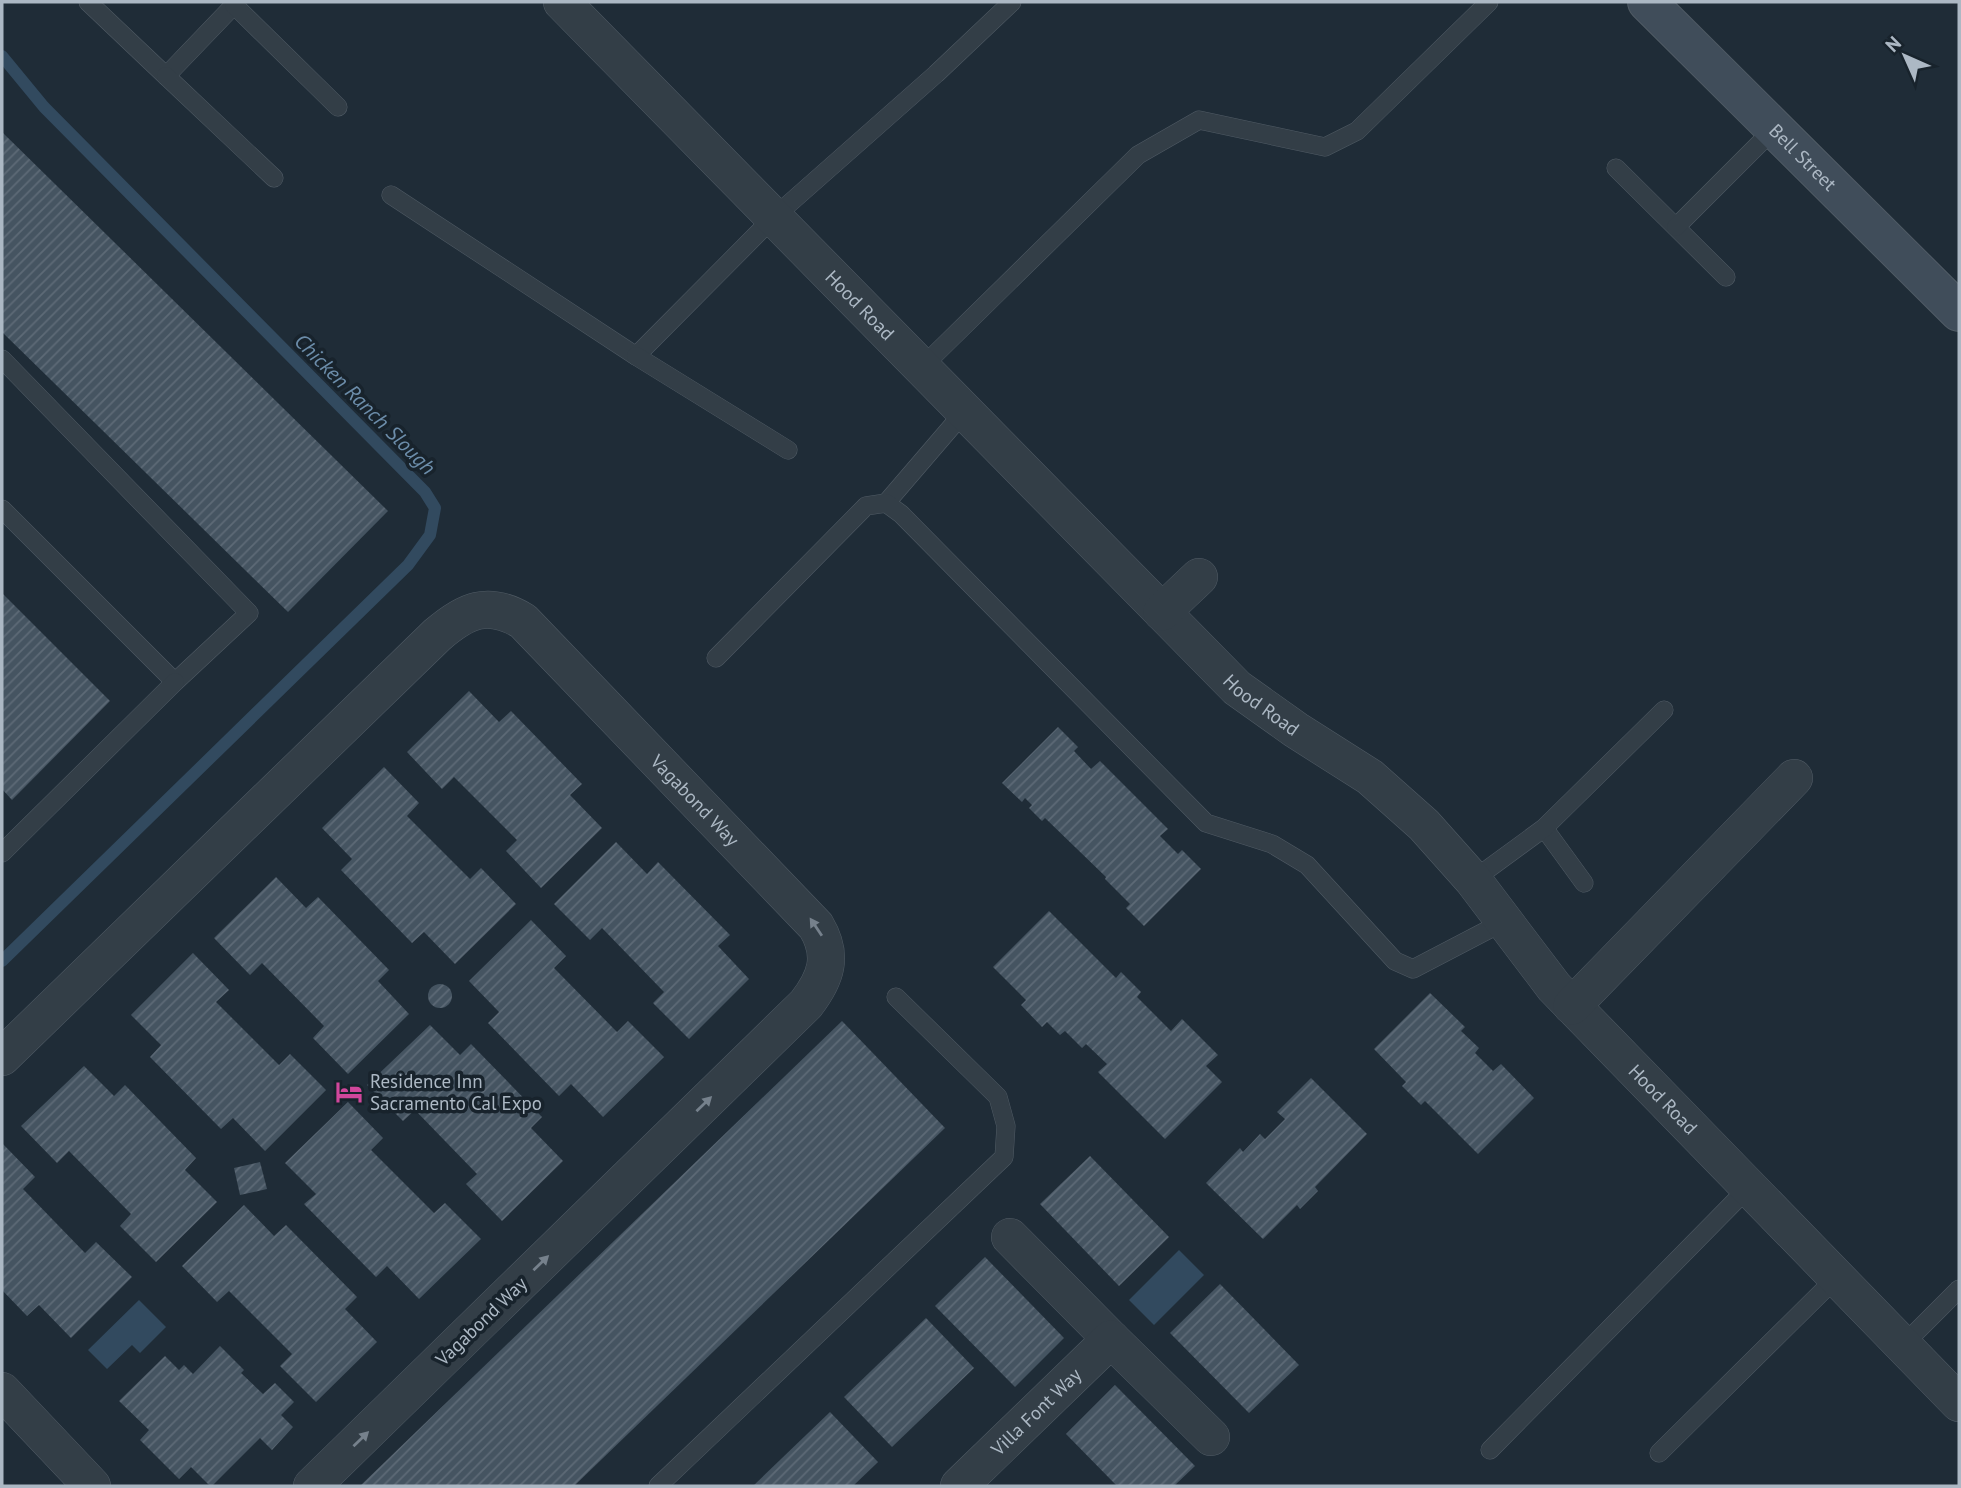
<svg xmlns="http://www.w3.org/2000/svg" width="1961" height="1488" font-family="'PT Sans',sans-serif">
<defs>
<pattern id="building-hatch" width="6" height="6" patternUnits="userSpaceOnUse" patternTransform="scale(1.75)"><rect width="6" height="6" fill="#455461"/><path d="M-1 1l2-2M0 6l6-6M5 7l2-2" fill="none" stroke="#5d6a76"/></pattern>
</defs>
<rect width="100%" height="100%" fill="#1f2c37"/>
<g fill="#324a5f">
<path d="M1179 1250 1204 1275 1154 1325 1129 1300Z"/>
<path d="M139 1300 166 1327 140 1353 132 1345 107 1369 88 1350Z"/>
</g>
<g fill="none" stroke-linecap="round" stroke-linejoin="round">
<path stroke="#324a5f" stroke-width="12" d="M2 56 44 107 425 492 435 508 430 535 408 565 2 961"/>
</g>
<g fill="url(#building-hatch)">
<path d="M2 132 388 511 288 612 2 332Z"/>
<path d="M2 593 110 701 12 800 2 789Z"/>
<path d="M469 691 499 722 511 711 582 784 570 795 602 828 541 888 506 851 517 840 454 777 442 789 407 752Z"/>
<path d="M1058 727 1078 747 1074 751 1091 769 1100 761 1168 829 1160 836 1178 854 1182 850 1201 869 1144 926 1126 908 1130 904 1105 879 1106 877 1045 818 1042 821 1029 808 1032 805 1025 798 1022 802 1002 783Z"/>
<path d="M384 767 419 803 407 816 470 879 481 868 516 904 455 964 424 932 412 943 341 870 352 859 322 828Z"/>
<path d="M616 842 647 874 658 862 730 935 718 946 749 979 689 1039 653 1003 664 992 602 928 590 940 554 904Z"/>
<path d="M276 877 306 908 318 897 389 970 378 981 409 1014 348 1074 313 1038 324 1026 262 963 250 975 214 938Z"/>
<path d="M1049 911 1116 978 1121 972 1141 992 1137 997 1171 1031 1182 1019 1218 1055 1206 1066 1222 1082 1165 1139 1098 1072 1107 1064 1086 1044 1082 1048 1065 1031 1060 1035 1047 1022 1042 1027 1021 1005 1026 1000 993 967Z"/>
<path d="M531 920 566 956 554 968 617 1032 628 1021 664 1057 603 1117 571 1084 559 1096 488 1023 499 1012 469 981Z"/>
<path d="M193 953 229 990 216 1002 279 1065 290 1054 326 1090 265 1151 233 1118 221 1129 150 1057 161 1045 131 1015Z"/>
<circle cx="440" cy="996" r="12"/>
<path d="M1430 993 1465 1027 1461 1031 1479 1048 1475 1053 1493 1071 1501 1064 1534 1098 1478 1154 1425 1101 1421 1105 1402 1086 1406 1082 1374 1049Z"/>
<path d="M842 1021 945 1128 574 1486H360Z"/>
<path d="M430 1025 460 1055 471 1044 542 1117 531 1128 563 1161 502 1221 466 1184 477 1174 415 1110 403 1121 367 1085Z"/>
<path d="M84 1066 114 1096 125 1085 196 1158 185 1170 217 1202 156 1262 120 1226 131 1214 69 1151 57 1163 21 1126Z"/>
<path d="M1311 1078 1367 1134 1315 1187 1318 1191 1300 1209 1297 1205 1263 1239 1206 1183 1240 1148 1243 1152 1260 1134 1265 1139 1285 1119 1277 1112Z"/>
<path d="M348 1102 383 1138 371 1150 434 1213 445 1203 481 1239 419 1299 387 1266 376 1277 304 1204 316 1194 285 1163Z"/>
<path d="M2 1143 35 1177 23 1189 85 1253 96 1242 132 1277 71 1338 39 1305 27 1316 2 1290Z"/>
<path d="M1090 1156 1169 1237 1119 1286 1040 1204Z"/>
<path d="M260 1162 267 1189 240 1195 234 1168Z"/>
<path d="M244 1205 274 1236 286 1225 357 1297 345 1309 377 1342 316 1402 280 1366 292 1354 229 1291 217 1302 182 1266Z"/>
<path d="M985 1257 1064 1338 1015 1387 935 1306Z"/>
<path d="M1220 1284 1299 1365 1249 1413 1170 1333Z"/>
<path d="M926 1318 974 1368 892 1447 844 1397Z"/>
<path d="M220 1346 244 1370 241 1373 263 1394 275 1383 294 1402 281 1415 293 1427 272 1450 260 1438 212 1486H210L191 1467 179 1479 140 1440 149 1430 119 1401 165 1356 179 1370 184 1365 193 1374Z"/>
<path d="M1115 1385 1195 1466 1174 1486H1117L1066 1434Z"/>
<path d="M830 1412 878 1462 853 1486H753Z"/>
</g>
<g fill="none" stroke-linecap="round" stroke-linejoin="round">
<g stroke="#505b65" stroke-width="19">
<g id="lane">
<path d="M88 2 166 76 237 2"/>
<path d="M234 5 338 107"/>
<path d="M166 76 274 178"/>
<path d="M1616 168 1726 277"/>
<path d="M391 195 636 356 774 217 936 74 1012 2"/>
<path d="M1676 227 1775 128"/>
<path d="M636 356 788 450"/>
<path d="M2 359 249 613 175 682 2 509"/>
<path d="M921 368 1138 155 1199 120 1325 147 1357 131 1489 2"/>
<path d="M886 503 965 411"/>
<path d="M716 658 866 506 886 503 901 514 1206 823 1272 844 1307 865 1395 961 1413 969 1505 921"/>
<path d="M1544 828 1584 883"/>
<path d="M2 853 175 682"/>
<path d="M1473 880 1544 828 1664 710"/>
<path d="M1903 1345 1959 1289"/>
<path d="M1490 1450 1749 1187"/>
<path d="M1659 1453 1837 1277"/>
<path d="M658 1486 1004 1157 1006 1126 998 1097 896 997"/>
</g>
</g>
<g stroke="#505b65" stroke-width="38">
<g id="street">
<path id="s1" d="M562 2 1237 688 1296 730 1370 777 1424 825 1473 880 1554 987 1959 1403"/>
<path d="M1162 612 1199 577"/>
<path d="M1572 1006 1794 778"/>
<path id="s2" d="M2 1057 437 635C466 610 488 600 523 621L816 926C834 956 826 978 806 1004L312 1486"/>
<path d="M1010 1237 1111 1339"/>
<path d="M2 1391 92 1486"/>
<path id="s3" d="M959 1486 1111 1339 1211 1437"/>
</g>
</g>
<g stroke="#505b65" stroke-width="40">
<g id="secondary">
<path id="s4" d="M1647 2 1959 312"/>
</g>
</g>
<use href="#lane" stroke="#333e47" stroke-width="18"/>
<use href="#street" stroke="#333e47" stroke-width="37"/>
<use href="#secondary" stroke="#404d5a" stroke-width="38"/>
</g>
<defs><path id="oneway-solid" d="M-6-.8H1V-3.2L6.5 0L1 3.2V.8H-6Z" transform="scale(1.75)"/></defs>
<g fill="#76818c">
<use href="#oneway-solid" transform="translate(816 927) rotate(-124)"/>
<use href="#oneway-solid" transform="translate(704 1104) rotate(-44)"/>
<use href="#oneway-solid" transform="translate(541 1263) rotate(-44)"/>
<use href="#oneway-solid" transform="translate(361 1439) rotate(-44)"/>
</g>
<defs>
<g id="hotel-bare" transform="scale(2.1)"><path d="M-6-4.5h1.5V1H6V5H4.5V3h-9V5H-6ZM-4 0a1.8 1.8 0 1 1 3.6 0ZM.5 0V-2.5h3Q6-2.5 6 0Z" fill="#d1479c" stroke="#18232c" stroke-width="2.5" paint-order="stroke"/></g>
</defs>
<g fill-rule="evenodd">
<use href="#hotel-bare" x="349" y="1092"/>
</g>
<g text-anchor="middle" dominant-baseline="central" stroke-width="7" stroke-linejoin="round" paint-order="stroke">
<g font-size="19" fill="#acb8c4" stroke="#18232c">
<text stroke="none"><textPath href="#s4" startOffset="220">Bell Street</textPath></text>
<text stroke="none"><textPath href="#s1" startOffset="425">Hood Road</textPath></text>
<text stroke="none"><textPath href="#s1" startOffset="992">Hood Road</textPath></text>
<text stroke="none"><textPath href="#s2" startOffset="950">Vagabond Way</textPath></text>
<text stroke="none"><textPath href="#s1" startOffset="1559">Hood Road</textPath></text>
<text transform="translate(481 1321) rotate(-44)">Vagabond Way</text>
<text stroke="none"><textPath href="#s3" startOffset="107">Villa Font Way</textPath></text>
</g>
<g font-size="19" fill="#acb8c4" stroke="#18232c" text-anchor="start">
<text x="370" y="1081">Residence Inn<tspan x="370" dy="22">Sacramento Cal Expo</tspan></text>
</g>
<g font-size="21" font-style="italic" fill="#6c8daa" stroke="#18232c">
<text transform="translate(365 404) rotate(45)">Chicken Ranch Slough</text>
</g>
</g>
<rect width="1961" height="1488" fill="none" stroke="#acb8c4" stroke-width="7"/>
<g transform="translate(1905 56) rotate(315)" stroke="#18232c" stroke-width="5" paint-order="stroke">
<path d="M0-5L12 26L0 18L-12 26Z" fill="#acb8c4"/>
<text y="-10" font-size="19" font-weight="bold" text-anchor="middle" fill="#acb8c4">N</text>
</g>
</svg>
